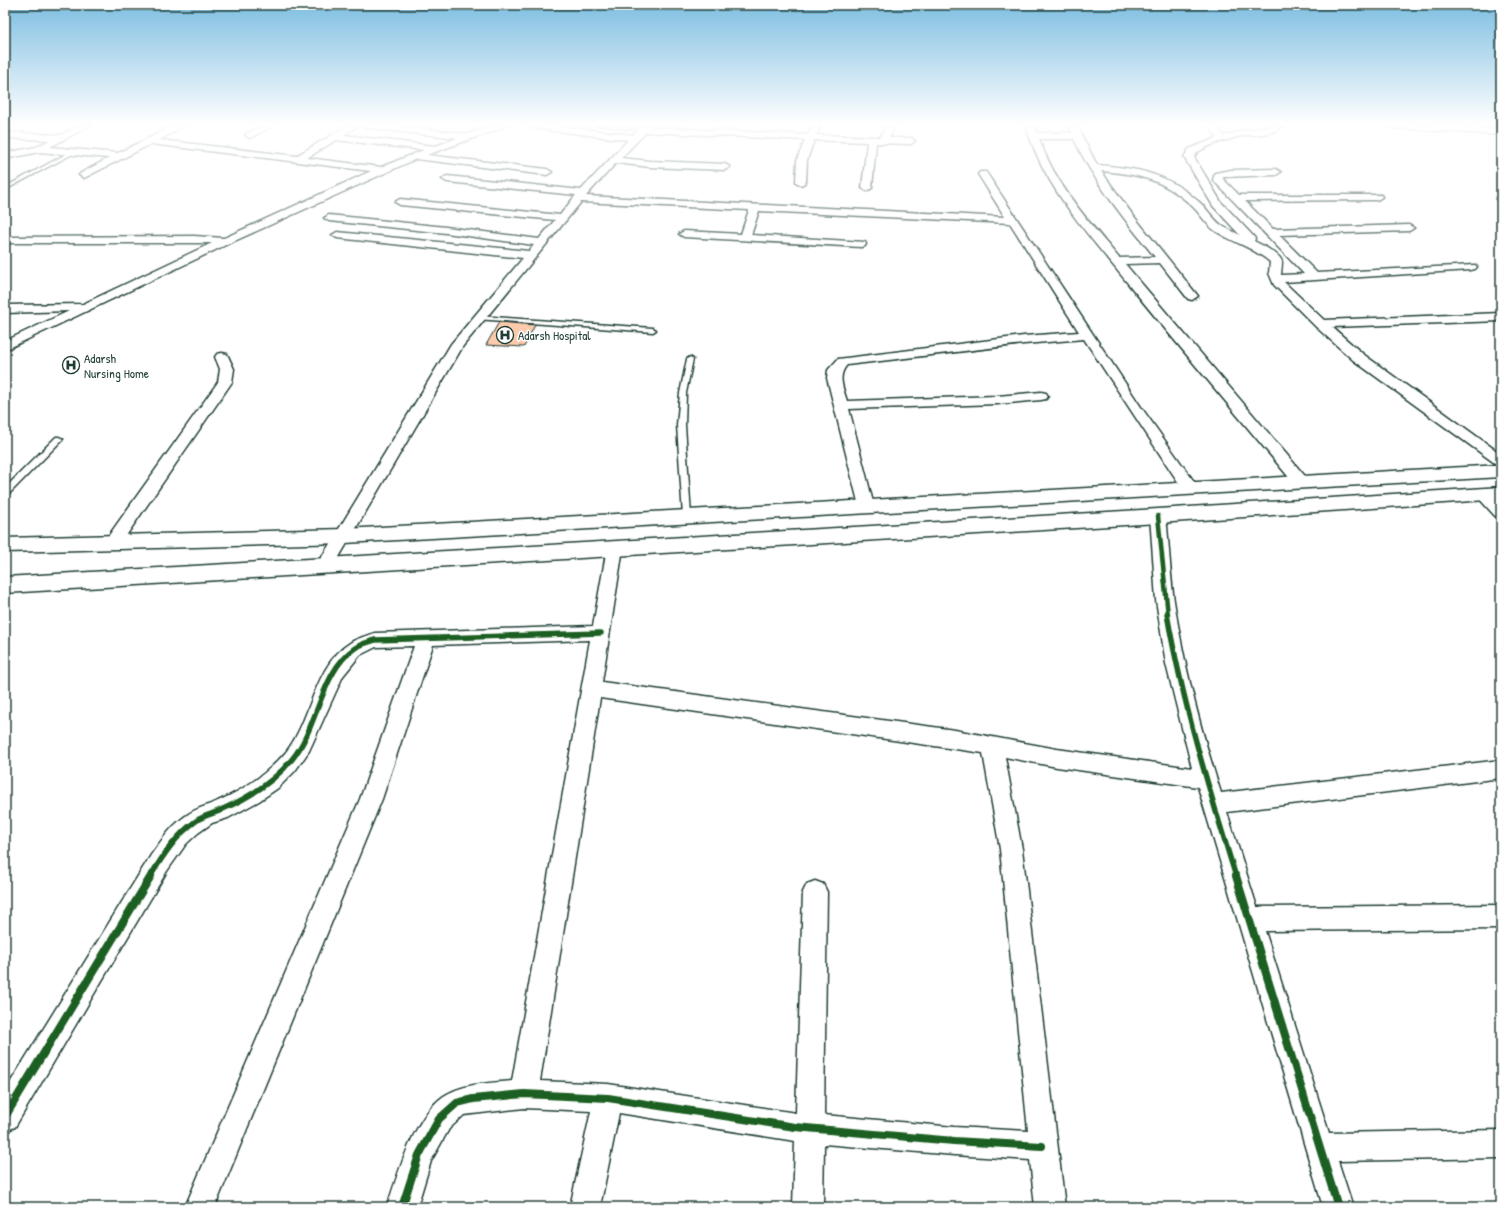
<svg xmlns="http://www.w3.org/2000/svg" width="1506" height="1212" font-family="'Patrick Hand',sans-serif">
<rect width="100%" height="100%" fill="#fff"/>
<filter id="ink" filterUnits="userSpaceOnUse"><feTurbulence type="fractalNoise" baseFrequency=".025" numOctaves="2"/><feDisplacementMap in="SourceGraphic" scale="8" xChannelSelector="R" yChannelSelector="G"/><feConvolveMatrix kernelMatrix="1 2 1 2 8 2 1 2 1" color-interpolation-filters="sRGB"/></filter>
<g filter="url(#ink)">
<path fill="#fccbac" stroke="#1f3d34" d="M499 322 535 325 524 347 486 345Z"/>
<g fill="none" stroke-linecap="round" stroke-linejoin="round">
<g stroke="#1f3d34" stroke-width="3">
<g id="service">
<path d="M598 125H610L645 130 643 131Z"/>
<path d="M72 151 76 152 5 190V187Z"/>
<path d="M478 316 653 328 656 330 653 332 476 319V317Z"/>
<path d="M690 357 693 359 686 393 685 425 691 516 687 519 683 516 677 425 680 393 687 359Z"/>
<path d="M56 437H59L63 439 8 495 5 496V488Z"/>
</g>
</g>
<g stroke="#1f3d34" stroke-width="3">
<g id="minor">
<path d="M81 125H91L50 147 118 153 175 125H185L160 140 296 156 349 125H359L344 135 435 146 458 138 366 128 362 125H389L469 134 493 125H505L504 127 427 155 547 169 552 172 547 175 416 159 230 243 5 350V341L69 311 5 313V305L83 304 212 243H5V237L194 236 224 238 371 171 151 144 84 178 79 175 81 173 109 158 39 152 5 159V153L36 147 50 140 5 138V132L61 135ZM336 140 424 150 381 167 307 158Z"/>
<path d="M264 125H275L252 137 249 138 245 135Z"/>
<path d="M528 125H551L633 135 643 125H652L651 127 808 135 813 125H821L816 135 880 137 887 125H895L889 138H911L915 141 911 144 876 143 872 188 867 191 862 188 867 142 814 140 807 160 806 182 801 185 796 182 797 160 805 140 646 132 621 158 650 161 725 164 730 167 725 170 650 167 616 163 586 196 1005 217 978 174 980 172H986L1141 407 1198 487 1196 491 1190 492 1184 491 1084 339 1024 344 847 365C837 376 843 388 847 401L997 396 1041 392 1046 393 1048 396 1046 399 1041 400 997 404 849 409 874 506 872 510 866 511 860 510 827 378 828 370 838 359 1024 336 1079 332 1010 223 759 211 751 235 865 242 866 244 865 246 861 247 684 237 679 234 684 231 741 234 749 210 581 202 463 346 332 569 326 571 320 569 317 565 451 344 523 258 337 238 332 235 337 232 529 251 534 245 446 233 329 221 324 218 329 215 446 227 539 239 555 220 400 205 395 202 400 199 560 215 576 195 447 182 442 179 447 176 581 190 628 140 532 128Z"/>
<path d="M1026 125H1034L1037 133H1072L1070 128 1071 125H1079L1078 128 1097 165C1137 168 1167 173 1198 201 1207 208 1214 221 1224 227 1229 230 1235 232 1240 235L1213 206 1184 157 1189 149 1217 138 1209 125H1217L1224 136C1239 131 1267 125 1282 125 1274 136 1254 134 1241 136 1230 139 1198 147 1194 157L1221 202 1254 237 1255 239 1254 241C1261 245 1281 254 1282 262 1282 267 1281 271 1281 275L1304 274 1215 182 1213 180 1215 173 1231 170 1276 169 1281 172 1276 175 1223 177V179L1239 195H1381L1382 197 1377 200 1245 201 1273 229 1409 225 1414 228 1409 231 1279 235 1317 273 1475 265 1477 267 1475 269 1471 270 1284 282 1324 320 1501 313V321L1332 327 1363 354 1501 454V466L1496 464 1353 360 1316 327 1274 285 1269 273 1270 262C1254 248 1235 243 1217 232 1207 226 1200 213 1191 205 1163 179 1138 174 1101 171L1132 214 1198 296 1192 300 1188 299 1160 263 1125 264 1310 482 1308 486 1302 487 1296 486C1241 419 1184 353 1130 286 1090 236 1043 187 1026 125ZM1039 139H1074C1094 182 1125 220 1155 257L1119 258C1088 221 1055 184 1039 139Z"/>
<path d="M1389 125H1431L1501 129V135L1393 128Z"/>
<path d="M222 353 227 354 234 369 232 382 119 546 113 548 107 546 105 542 107 538 218 382 220 369 215 357 217 354Z"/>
<path d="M1483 489 1489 490 1501 503V517L1495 516 1475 494 1477 490Z"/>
<path d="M1158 511 1164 512 1166 516C1169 544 1170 573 1174 601 1184 666 1201 731 1221 793L1501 760V778L1227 812 1257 907 1501 905V929L1265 931 1329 1133 1501 1130V1158L1338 1161 1353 1207H1323L1198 787 1057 767 1005 757 1022 849 1065 1207H1035L1030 1160 954 1155 824 1144 823 1207H793L795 1141 619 1113 600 1207H570L591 1111 524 1108 464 1115 449 1129 431 1161 417 1207H387C398 1174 416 1109 449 1093 468 1083 492 1083 512 1081L590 640 433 645 382 799 215 1207H185L360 799 414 646 376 647 360 655 343 676 309 751 295 771 278 788 259 801 228 818 212 823 198 833 186 844 167 871 15 1127 5 1131V1091L151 855C161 841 172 825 187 815 197 808 207 806 218 801 244 790 268 773 286 752 311 721 314 665 350 643 357 638 367 636 375 633L593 626 607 548 609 544 615 542 621 544 623 548 602 682 955 730 1057 749 1192 768 1166 664 1156 600 1150 516 1152 512ZM600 698 983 753 1000 849 1028 1131 954 1127 824 1115 827 892 823 884 815 881 807 884 803 892 796 1113 608 1084 540 1081Z"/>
</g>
</g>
<g stroke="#1f3d34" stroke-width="3">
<g id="primary">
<path d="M1501 465V477L345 543 5 552V538L345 529Z"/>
<path d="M1501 487V499L1158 523 5 593V577L1158 509Z"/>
</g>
</g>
<use href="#service" fill="#fff" fill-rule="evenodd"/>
<use href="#minor" fill="#fff" fill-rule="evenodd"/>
<use href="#primary" fill="#fff" fill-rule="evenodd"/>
<g stroke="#fff" stroke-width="6">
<path id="cycleway-far2" d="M1158 516 1168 615"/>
</g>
<g stroke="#fff" stroke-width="8">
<g id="cycleway-far1">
<path d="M1167 614C1183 704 1209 790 1236 877"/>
<path d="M150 877C162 857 176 835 196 821 204 815 214 814 223 809 250 797 275 781 293 758 318 727 321 671 355 648 361 644 368 642 375 640L601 633"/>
</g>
</g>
<g stroke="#fff" stroke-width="10">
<g id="cycleway">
<path d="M1236 876 1338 1207"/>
<path d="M5 1117 151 876"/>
<path d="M402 1207 419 1155 439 1119 457 1103 473 1099 524 1094 608 1098 795 1127 954 1141 1042 1146"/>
</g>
</g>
<use href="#cycleway-far2" stroke="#1b5e20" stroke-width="4.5"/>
<use href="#cycleway-far1" stroke="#1b5e20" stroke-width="5.5"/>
<use href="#cycleway" stroke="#1b5e20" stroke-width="8"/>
</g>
</g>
<linearGradient id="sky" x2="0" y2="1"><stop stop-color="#7dbee1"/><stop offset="0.42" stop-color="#fff"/><stop offset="1" stop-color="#fff" stop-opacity="0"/></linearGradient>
<rect width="1506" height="295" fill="url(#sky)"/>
<defs>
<g id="hospital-ring" transform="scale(0.9)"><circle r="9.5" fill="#fff" stroke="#1f3d34" stroke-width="1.5"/><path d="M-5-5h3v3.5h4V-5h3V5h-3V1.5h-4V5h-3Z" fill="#1f3d34"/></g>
</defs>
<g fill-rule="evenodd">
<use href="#hospital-ring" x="505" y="335"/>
<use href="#hospital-ring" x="71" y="365"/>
</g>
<g text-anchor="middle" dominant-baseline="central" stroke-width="3" stroke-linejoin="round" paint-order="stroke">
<g font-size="13" fill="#1f3d34" stroke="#fff" text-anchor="start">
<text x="518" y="335">Adarsh Hospital</text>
<text x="84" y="358">Adarsh<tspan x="84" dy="15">Nursing Home</tspan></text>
</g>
</g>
<rect width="1506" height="1212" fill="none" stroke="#fff" stroke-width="20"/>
<rect x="10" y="10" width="1486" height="1192" fill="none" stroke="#1f3d34" stroke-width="1.5" filter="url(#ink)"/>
</svg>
